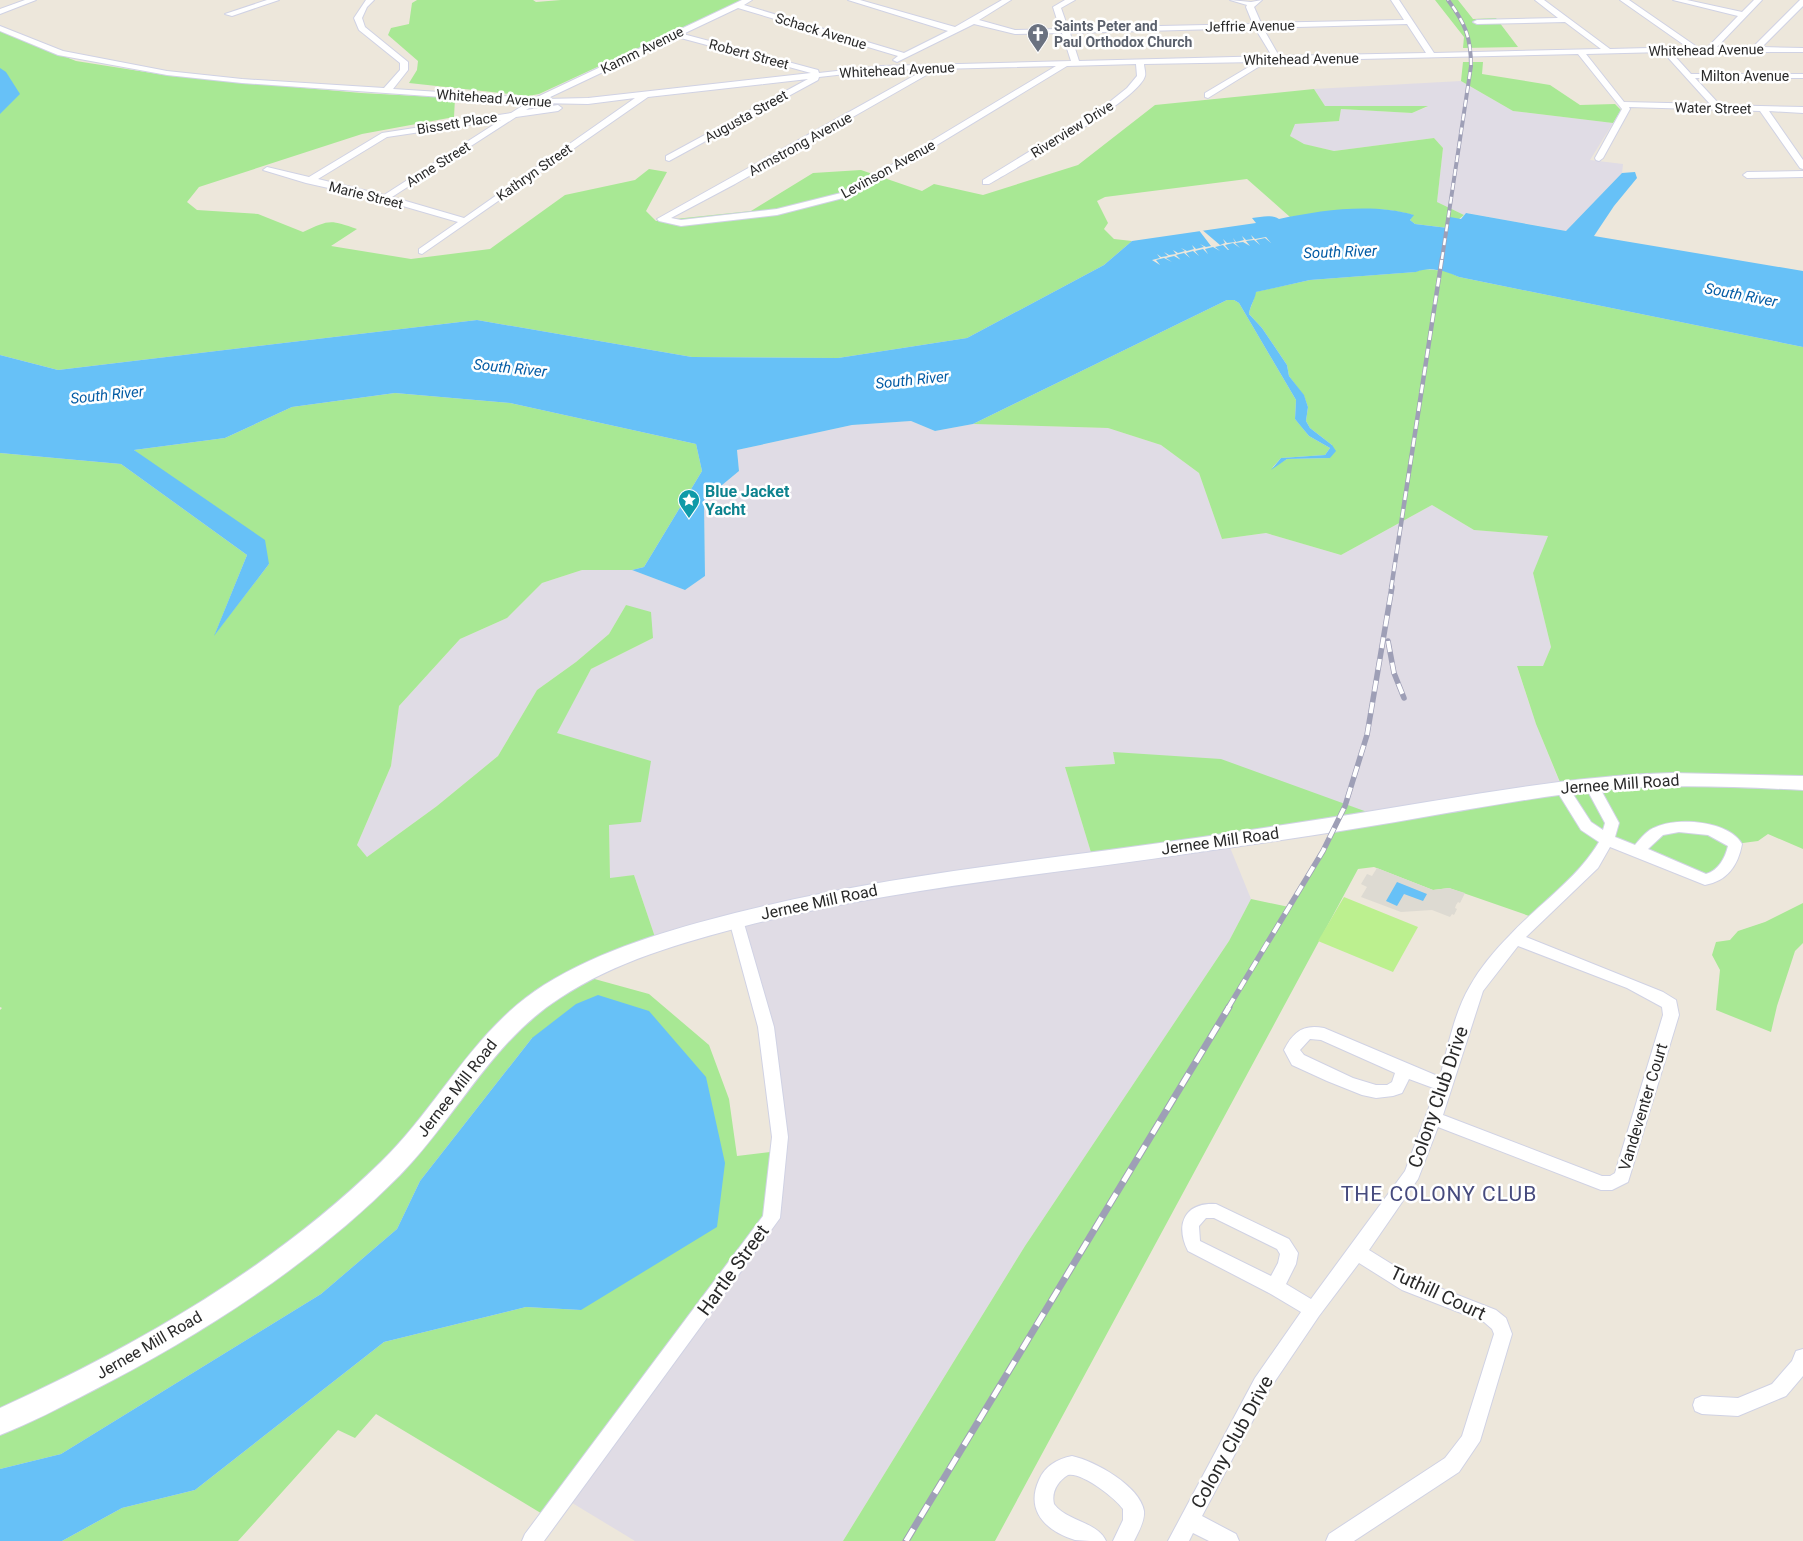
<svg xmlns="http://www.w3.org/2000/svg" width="1803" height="1541" font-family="Roboto,sans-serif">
<rect width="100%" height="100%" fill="#ede7db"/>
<g fill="#e0dce5">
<path d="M1461 81 1513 111 1613 123 1590 160 1623 164 1622 173 1566 231 1467 213 1464 215 1437 202 1443 148 1434 138 1334 151 1303 144 1290 136 1294 124 1339 121 1341 109 1412 113 1427 107 1325 106 1314 89Z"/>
<path d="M911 421 935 431 973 424 1108 428 1161 445 1199 473 1222 539 1266 533 1341 555 1432 505 1474 530 1549 536 1533 573 1551 647 1543 666 1517 667 1536 724 1562 788 1381 817 1113 752 1115 764 1065 767 1093 859 1227 840 1251 899 1229 941 1025 1246 843 1541H635L564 1498 771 1218 776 1119 737 920 657 943 634 875 610 879 609 825 556 733 591 669 653 638 626 605 609 634 576 662 537 690 498 756 437 806 367 857 357 845 391 766 399 706 460 639 507 618 542 583 582 570H632L685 590 705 576 704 500 739 471 737 450 852 425Z"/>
</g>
<g fill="#a8e894">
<path d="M417 0H533L536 2 561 0H742L539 94 528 96 409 83 417 70 418 61 388 35 391 28 409 24 412 3Z"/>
<path d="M1435 0H1458L1473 19 1496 18 1518 47 1463 48 1464 37Z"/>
<path d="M0 31 76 61 171 76 361 93 455 98 454 117 362 134 199 187 187 202 197 210 258 214 303 232C329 220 329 219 357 229L331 246 411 259 490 249 565 195 635 180 649 169 667 172 646 211 656 221 751 211 813 173 861 170 922 191 934 184 983 195 1078 165 1155 105 1314 89 1325 106H1428L1412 113 1341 109 1339 121 1295 124 1290 136 1304 144 1334 151 1434 138 1443 148 1437 202 1464 215 1448 228 1415 224 1410 220 1413 215C1371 203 1333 212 1290 217L1247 179 1105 197 1097 201 1108 223 1104 229 1114 239 1132 241 1104 265 967 338 838 358 692 357 477 320 58 370 0 355Z"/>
<path d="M1463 62H1483L1482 74 1550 85 1580 105 1615 104 1621 110 1613 123 1513 111 1461 81Z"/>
<path d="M1423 269 1446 271 1459 277 1803 347V849L1768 834 1758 841 1735 844 1713 879 1607 840 1535 918 1449 888 1433 890 1374 867 1358 869 995 1541H843L1025 1246 1229 941 1251 899 1289 907 1335 825 1093 859 1065 767 1115 764 1113 752 1221 759 1381 817 1562 787 1536 724 1517 666H1543L1551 647 1533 573 1548 536 1474 530 1432 505 1341 555 1266 533 1222 539 1199 473 1161 445 1108 428 973 424 1227 300H1234L1239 303 1296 400 1295 419 1309 436 1330 448 1325 455 1281 458 1272 468 1287 459 1330 458 1332 445 1310 428 1306 421 1308 407 1304 396 1289 376 1287 365 1262 328 1249 314C1250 306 1255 300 1255 292L1310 280 1415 272Z"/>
<path d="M395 393 510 403 696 444 702 471 644 567 632 570H582L542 583 507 618 460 639 399 706 391 766 357 845 367 857 437 806 498 756 537 690 576 662 609 634 626 605 651 612 653 638 591 669 557 733 651 761 641 822 609 825 610 878 634 875 657 943 580 975 649 994 709 1045 729 1099 737 1156 778 1151 771 1218 549 1518 376 1414 355 1438 338 1430 238 1541H62L122 1508 195 1490 384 1342 526 1307 581 1310 532 1038 420 1181 397 1229 321 1294 61 1454 0 1469V1010L2 1008 0 1007V453L121 464 247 555 215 634 269 564 134 450 225 438 292 407Z"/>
<path d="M1803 903V943L1795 951 1777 1006 1771 1032 1716 1010 1720 970 1712 955 1716 942 1730 940 1738 931 1765 922Z"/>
</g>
<path fill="#bcf08f" d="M1344 897 1418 927 1393 972 1318 941Z"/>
<path fill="#dddad2" d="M1377 868 1433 890 1449 888 1465 893 1460 903 1458 902 1456 905 1455 908 1457 909 1454 915 1452 914 1450 917 1432 910 1401 912 1361 897 1367 887 1361 884 1367 874 1372 876Z"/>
<g fill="#67c1f7">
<path d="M0 68 6 72 20 94 0 114Z"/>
<path d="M1635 172 1637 178 1614 206 1594 236 1803 271V347L1459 277C1445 271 1430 266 1416 272L1310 280 1256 292C1255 300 1250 305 1249 314L1262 328 1287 365 1289 376 1304 395 1308 407 1306 421 1310 428 1332 445 1336 451 1330 458 1287 459 1271 470 1281 458 1325 455 1330 448 1309 436 1299 424 1295 419 1296 400 1239 303 1234 300H1227L973 424 935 431 911 421 852 425 737 450 739 471 704 500 705 576 685 590 632 570 644 567 702 471 696 444 510 403 395 393 292 407 225 438 134 450 265 540 269 564 214 636 247 555 121 464 0 453V355L58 370 477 320 692 357 838 358 967 338 1104 265 1132 241 1256 223 1252 218C1261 217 1271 214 1279 219 1323 210 1371 203 1414 215L1410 220 1415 224 1448 228 1450 217 1461 219 1466 213 1566 231 1622 173Z"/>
<path d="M1397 882 1427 894 1423 901 1404 894 1397 906 1386 901Z"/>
<path d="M598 995 649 1011 706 1077 725 1163 717 1227 581 1310 526 1307 384 1342 195 1490 122 1508 62 1541H0V1469L61 1454 321 1294 397 1229 420 1181 532 1038 576 1004Z"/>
</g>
<path fill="#ede7db" d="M1200 228 1220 245 1225 243 1223 239 1227 243 1235 242 1233 238 1236 242 1244 240 1242 236 1246 240 1253 239 1251 235 1255 239 1266 237 1271 243 1265 238 1256 240 1260 245 1254 240 1246 241 1250 246 1243 242 1235 243 1240 248 1233 243 1225 245 1229 250H1228L1223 245 1215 247 1220 251 1213 247 1205 249 1208 254 1203 249 1195 251 1199 256 1193 251 1186 253 1190 258 1184 253 1176 255 1181 260 1174 256 1166 258 1172 262 1164 258 1156 260 1160 265 1152 260 1160 258 1157 254 1161 257 1168 256 1164 252 1169 255 1176 254 1173 250 1178 253 1185 251 1181 248 1187 251 1194 249 1192 245 1196 249 1204 247 1200 244 1206 247 1211 246 1198 229Z"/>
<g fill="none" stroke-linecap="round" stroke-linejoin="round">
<g stroke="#d0d2e4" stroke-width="2">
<g id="street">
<path d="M25 0H36L0 14V9Z"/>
<path d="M267 0H279L232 16 225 14Z"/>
<path d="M366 0H374L367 7 362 18 365 27 408 62V70L393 89 535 98 742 0H752L744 5 904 53 948 31 848 0H860L955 27 1002 0H1011L979 20 1015 30 1060 29 1053 7 1065 0H1075L1061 8 1068 28 1253 24 1246 7 1247 5 1230 0 1251 2 1262 0 1254 7 1261 23 1404 20 1391 0H1399L1434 53 1601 49 1565 22 1477 24 1473 22 1477 20 1558 18 1535 0H1544L1610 49 1687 47 1620 0H1629L1697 47H1708L1738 16 1673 0H1687L1742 12 1754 0H1762L1717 47H1753L1800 0H1803V6L1762 47 1803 48V52H1671L1691 74H1803V78H1695L1720 105 1803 107V113L1769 111 1803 160V169L1800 168 1760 111 1629 107 1630 109 1603 158 1599 161 1596 160 1595 158 1622 109 1578 54 1268 61 1208 98 1205 97V93L1257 62 1144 64C1144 67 1146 73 1145 76 1139 100 1016 168 989 184H983V180L1107 104 1127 88 1137 76 1136 64 1067 66 889 174 847 197 777 215 681 226 659 221 657 219 926 69 881 70 819 77 818 80 669 161 666 160V156L808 79 648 97 422 254 419 253V249L458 222 382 200 306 183 263 170 267 167 309 177 382 133 511 113 527 103 242 83 167 75 58 55 0 31V26L63 51 167 71 242 79 384 88 400 70V63L359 30 354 18ZM738 8 898 56 893 60 897 62 974 24 1015 34 1062 33 1071 61 881 66 819 73 818 70 683 34ZM1407 24 1426 53 1279 56 1263 28ZM1255 28 1272 56 1079 61 1070 33ZM677 37 811 73 588 98 546 99ZM1663 52 1710 104 1624 102 1586 54ZM1056 66 883 170 841 193 777 209 681 220 671 218 735 184 937 69ZM635 98 464 218 392 197 516 117 558 111 562 108 558 105 526 110 537 103 588 104ZM501 120 384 195 318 179 387 137Z"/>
<path d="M1803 171V177L1747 178 1743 175 1747 172Z"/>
<path d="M1591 779 1596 781 1619 823 1615 837 1635 845C1641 838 1647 830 1656 827 1678 817 1729 821 1742 844 1738 866 1727 881 1705 885L1610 847 1598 868 1526 937 1663 992 1676 1000 1679 1015 1628 1182 1612 1190H1601L1438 1127 1418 1179 1369 1250 1414 1278 1496 1310 1506 1318 1512 1334 1480 1441 1459 1472 1354 1541H1326L1329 1534 1445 1458 1462 1436 1494 1334 1492 1329 1484 1322 1402 1290 1359 1263 1319 1316 1269 1390 1202 1516 1236 1534 1239 1541H1209L1193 1533 1189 1541H1168L1255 1378 1301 1312 1269 1293 1188 1251C1175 1225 1184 1202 1216 1204L1289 1239 1298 1253 1296 1264 1286 1284 1311 1299 1405 1171 1436 1089 1409 1079 1402 1093 1393 1096 1376 1098 1362 1095 1327 1081 1292 1065 1284 1050C1293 1032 1303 1024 1324 1028L1440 1077C1448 1047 1454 1013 1470 986 1480 968 1495 950 1510 935 1539 904 1577 879 1599 842L1581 830 1555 788 1557 785H1567L1591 822 1603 830 1605 823 1584 784 1586 781ZM1679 832 1708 835 1728 846C1725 858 1719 870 1706 874L1648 849 1663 835ZM1518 946 1627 988 1662 1007 1663 1015 1615 1173 1610 1176H1602L1443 1115 1483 991ZM1310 1039 1321 1040 1395 1073 1392 1082 1387 1085H1376L1353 1078 1304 1055 1300 1050ZM1206 1218H1214L1277 1249 1280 1254 1278 1263 1271 1276 1200 1241 1199 1226Z"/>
<path d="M736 914 741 916 743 920 774 1027 788 1137 780 1218 544 1541H522L525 1534 763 1216 772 1137 758 1027 729 920 731 916Z"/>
<path d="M1803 1349V1376L1786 1396 1738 1416 1702 1414 1695 1411 1693 1405 1695 1399 1702 1396 1738 1398 1772 1384 1792 1361 1796 1351Z"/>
<path d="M1072 1456C1095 1461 1140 1486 1144 1511 1145 1521 1138 1533 1134 1541H1113L1123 1520V1509C1115 1498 1082 1472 1068 1475 1058 1481 1051 1492 1054 1504 1066 1521 1098 1522 1106 1541 1097 1541 1084 1541 1075 1540 1046 1531 1025 1511 1039 1480 1045 1466 1057 1459 1072 1456Z"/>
</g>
</g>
<g stroke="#d0d2e4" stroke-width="2">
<path id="secondary" d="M1672 773 1803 776V790C1740 787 1676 784 1613 789 1553 794 1495 805 1435 815 1357 829 1278 841 1199 852 1047 875 894 888 745 926 681 943 616 961 560 998 491 1042 456 1118 400 1175 311 1265 202 1335 90 1392 61 1407 31 1423 0 1435V1408C138 1345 271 1269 381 1162 439 1106 474 1029 544 985 602 949 669 930 735 913 889 874 1046 860 1203 837 1279 826 1356 814 1433 801 1513 788 1591 775 1672 773Z"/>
</g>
<use href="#street" fill="#fff" fill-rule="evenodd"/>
<use href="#secondary" fill="#fff" fill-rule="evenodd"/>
<g stroke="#9e9fb6" stroke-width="4">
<path id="rail-far3" d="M1442 259 1471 66C1471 37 1465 23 1448 0"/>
</g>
<g stroke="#9e9fb6" stroke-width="4.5">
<path id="rail-far2" d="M1391 589 1442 258"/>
</g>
<g stroke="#9e9fb6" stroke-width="5.5">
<g id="rail-far1">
<path d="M1388 641 1394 673 1404 698"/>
<path d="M1228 1008 1323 851 1345 806 1367 735 1392 587"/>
</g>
</g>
<g stroke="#9e9fb6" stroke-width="7">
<path id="rail" d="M906 1541 1229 1007"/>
</g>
<use href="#rail-far3" stroke="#fff" stroke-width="2.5" stroke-dasharray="7" stroke-linecap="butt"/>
<use href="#rail-far2" stroke="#fff" stroke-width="3" stroke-dasharray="9" stroke-linecap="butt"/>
<use href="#rail-far1" stroke="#fff" stroke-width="4" stroke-dasharray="11" stroke-linecap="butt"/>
<use href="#rail" stroke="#fff" stroke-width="5" stroke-dasharray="14" stroke-linecap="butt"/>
</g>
<defs>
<g id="church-pin" transform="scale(1.125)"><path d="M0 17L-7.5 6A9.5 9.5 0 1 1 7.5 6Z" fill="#6b7280" stroke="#fff"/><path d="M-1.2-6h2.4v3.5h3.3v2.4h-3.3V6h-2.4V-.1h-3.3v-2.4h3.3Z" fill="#fff"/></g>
<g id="sight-pin" transform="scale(1.125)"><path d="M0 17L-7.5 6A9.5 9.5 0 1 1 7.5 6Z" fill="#0f9aa8" stroke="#fff"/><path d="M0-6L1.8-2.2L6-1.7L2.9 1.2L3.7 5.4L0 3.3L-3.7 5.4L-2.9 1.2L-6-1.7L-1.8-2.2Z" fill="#fff"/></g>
</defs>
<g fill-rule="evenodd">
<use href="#church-pin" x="1038" y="34"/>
<use href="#sight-pin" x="689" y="500"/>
</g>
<g text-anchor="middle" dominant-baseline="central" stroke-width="5" stroke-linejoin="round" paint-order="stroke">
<g font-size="14" font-weight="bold" fill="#5b616d" stroke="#fff" text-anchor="start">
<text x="1054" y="26">Saints Peter and<tspan x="1054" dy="16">Paul Orthodox Church</tspan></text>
</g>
<g font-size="14" fill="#2a2a2a" stroke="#fff">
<text transform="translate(1250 26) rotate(-1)">Jeffrie Avenue</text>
<text transform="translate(821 31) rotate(17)">Schack Avenue</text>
<text transform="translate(642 50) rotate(-26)">Kamm Avenue</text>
<text transform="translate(1706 50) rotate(-1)">Whitehead Avenue</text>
<text transform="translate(749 54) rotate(15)">Robert Street</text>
<text transform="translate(1301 59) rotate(-1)">Whitehead Avenue</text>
<text transform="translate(897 70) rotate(-3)">Whitehead Avenue</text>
<text x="1745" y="76">Milton Avenue</text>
<text transform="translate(494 98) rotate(4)">Whitehead Avenue</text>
<text transform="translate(1713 108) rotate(1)">Water Street</text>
<text transform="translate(746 116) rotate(-29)">Augusta Street</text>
<text transform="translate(457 123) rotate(-9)">Bissett Place</text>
<text transform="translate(1072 129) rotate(-32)">Riverview Drive</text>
<text transform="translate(800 144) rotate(-29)">Armstrong Avenue</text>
<text transform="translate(438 164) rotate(-32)">Anne Street</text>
<text transform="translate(888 169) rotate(-29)">Levinson Avenue</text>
<text transform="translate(534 172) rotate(-35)">Kathryn Street</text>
<text transform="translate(366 195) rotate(14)">Marie Street</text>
</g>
<g font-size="15" font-style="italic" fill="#045ca5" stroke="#fff">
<text transform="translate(1340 252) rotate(-2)">South River</text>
<text transform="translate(1741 295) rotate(11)">South River</text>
<text transform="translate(510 368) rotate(6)">South River</text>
<text transform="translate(912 380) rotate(-6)">South River</text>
<text transform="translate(107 395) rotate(-6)">South River</text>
</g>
<g font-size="16" font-weight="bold" fill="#0d838f" stroke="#fff" text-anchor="start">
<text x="705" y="491">Blue Jacket<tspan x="705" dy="18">Yacht</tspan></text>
</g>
<g font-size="16" fill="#2a2a2a" stroke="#fff">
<text transform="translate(1620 784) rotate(-4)">Jernee Mill Road</text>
<text transform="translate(1220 841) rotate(-8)">Jernee Mill Road</text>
<text transform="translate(819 902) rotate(-12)">Jernee Mill Road</text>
<text transform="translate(457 1088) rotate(-52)">Jernee Mill Road</text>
<text transform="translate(1643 1107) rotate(-73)">Vandeventer Court</text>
<text transform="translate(149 1345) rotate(-30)">Jernee Mill Road</text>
</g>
<g font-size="19" fill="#2a2a2a" stroke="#fff">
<text transform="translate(1438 1097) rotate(-71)">Colony Club Drive</text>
<text transform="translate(733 1270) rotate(-54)">Hartle Street</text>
<text transform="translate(1438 1293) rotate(25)">Tuthill Court</text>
<text transform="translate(1232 1442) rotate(-61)">Colony Club Drive</text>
</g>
<g font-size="21" letter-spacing="1" fill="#474b7e" stroke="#fff">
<text x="1439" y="1194">THE COLONY CLUB</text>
</g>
</g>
</svg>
